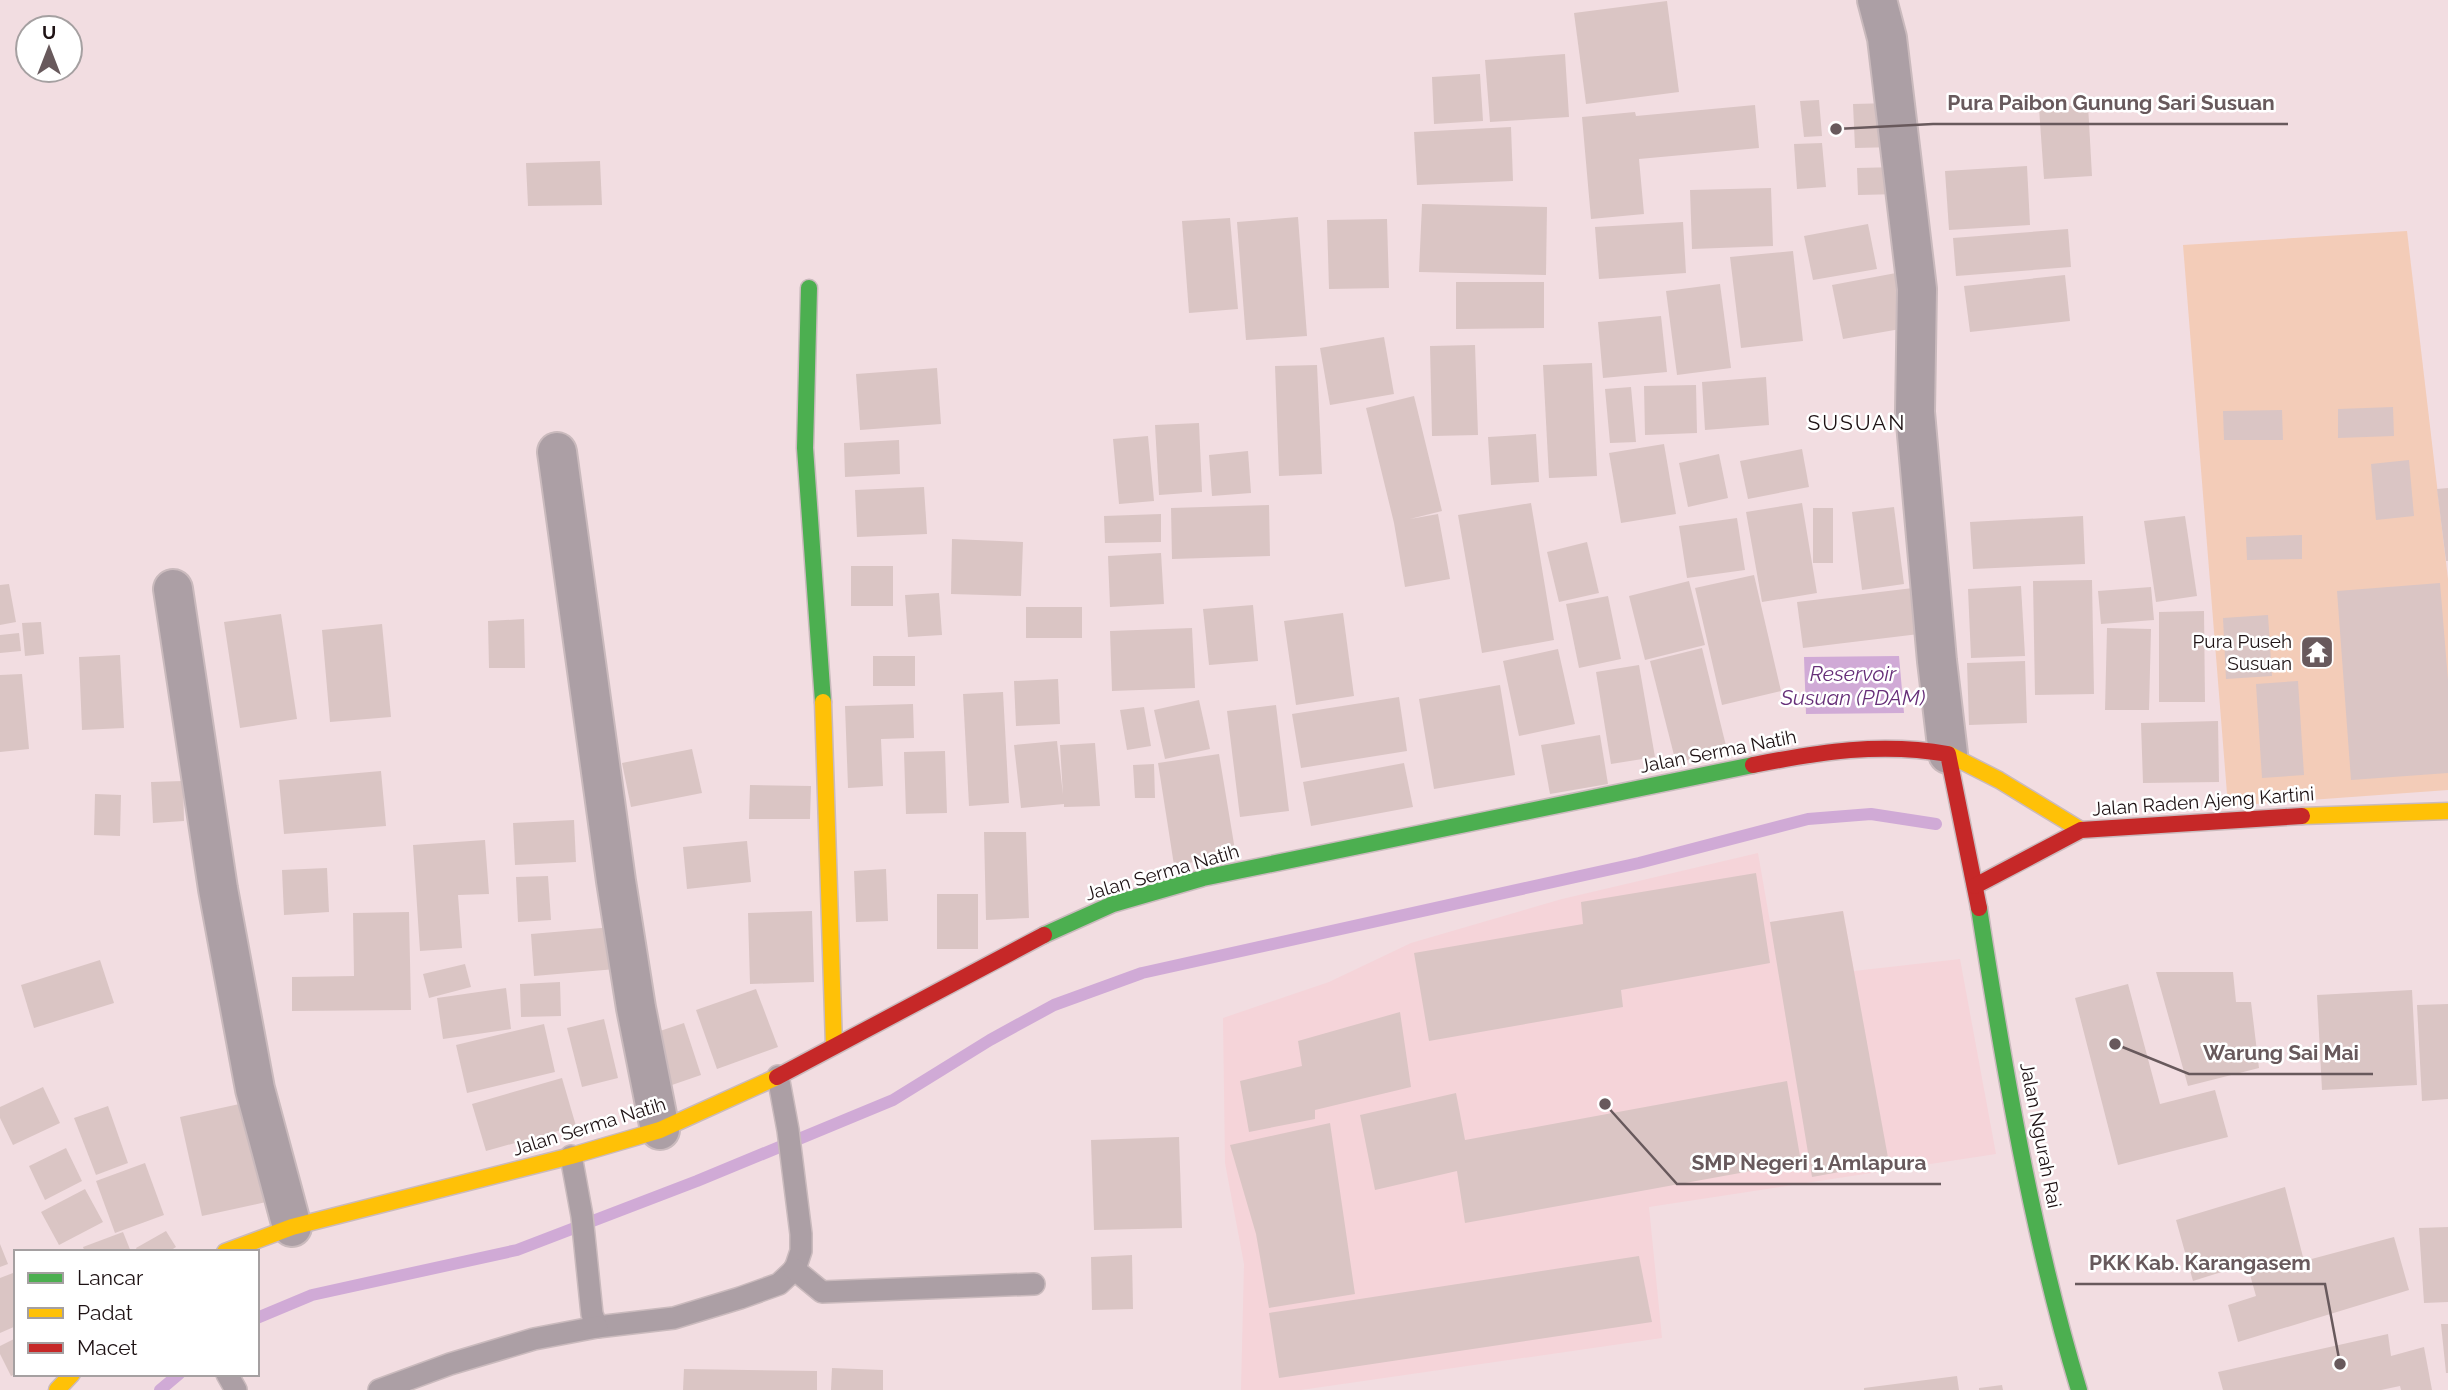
<svg xmlns="http://www.w3.org/2000/svg" width="2448" height="1390" font-family="Raleway,sans-serif">
<rect width="100%" height="100%" fill="#f2dde1"/>
<path fill="#f5d4d9" d="M1758 853 1770 922 1843 911 1854 971 1960 959 1996 1154 1649 1207 1662 1338 1301 1390H1241L1244 1264 1225 1163 1223 1018 1329 982 1411 943 1562 899Z"/>
<path fill="#f3ccb8" d="M2407 231 2448 579V790L2228 806 2183 245Z"/>
<path fill="#d0aad6" d="M1899 656 1904 713 1806 714 1804 657Z"/>
<g fill="none" stroke-linecap="round" stroke-linejoin="round">
<g stroke="#d0aad6" stroke-width="12">
<path d="M257 1318 312 1295 517 1250 697 1181 893 1100 990 1040 1054 1005 1142 973 1639 863 1808 819 1871 814 1936 824"/>
<path d="M160 1390 179 1374"/>
</g>
</g>
<g fill="#dac5c4">
<path d="M1667 1 1679 92 1586 104 1574 13Z"/>
<path d="M1565 54 1569 117 1490 122 1485 60Z"/>
<path d="M1480 74 1483 121 1434 124 1432 77Z"/>
<path d="M1819 100 1822 136 1804 137 1800 101Z"/>
<path d="M1891 103 1896 147 1855 148 1853 104Z"/>
<path d="M1755 105 1759 148 1639 159 1644 214 1591 219 1582 117 1635 112 1636 116Z"/>
<path d="M2088 105 2092 176 2044 179 2039 108Z"/>
<path d="M1511 127 1513 181 1417 185 1414 132Z"/>
<path d="M1822 143 1826 187 1797 189 1794 144Z"/>
<path d="M600 161 602 205 528 206 526 163Z"/>
<path d="M2027 166 2030 225 1949 230 1945 171Z"/>
<path d="M1898 167 1901 194 1858 195 1857 168Z"/>
<path d="M1771 188 1773 246 1692 249 1690 190Z"/>
<path d="M1422 204 1547 207 1546 275 1419 272Z"/>
<path d="M1298 217 1307 336 1246 340 1237 222Z"/>
<path d="M1230 218 1238 309 1189 313 1182 221Z"/>
<path d="M1387 219 1389 288 1329 289 1327 220Z"/>
<path d="M1683 222 1686 273 1599 279 1595 227Z"/>
<path d="M1868 224 1877 269 1813 280 1804 236Z"/>
<path d="M2068 229 2071 267 1956 276 1953 238Z"/>
<path d="M1793 251 1803 341 1741 348 1730 257Z"/>
<path d="M1896 273 1906 328 1843 339 1832 285Z"/>
<path d="M2065 275 2070 321 1970 332 1964 286Z"/>
<path d="M1456 282H1544V328L1456 329Z"/>
<path d="M1720 284 1731 368 1677 375 1666 291Z"/>
<path d="M1661 316 1667 372 1603 378 1598 322Z"/>
<path d="M1384 337 1394 394 1330 405 1320 348Z"/>
<path d="M1475 345 1478 435 1432 436 1430 346Z"/>
<path d="M1592 363 1597 476 1549 478 1543 365Z"/>
<path d="M1317 365 1322 474 1279 476 1275 366Z"/>
<path d="M937 368 941 424 860 430 856 374Z"/>
<path d="M1766 377 1769 425 1705 430 1702 382Z"/>
<path d="M1696 385 1697 433 1645 435 1644 386Z"/>
<path d="M1631 387 1636 442 1610 443 1605 389Z"/>
<path d="M1414 396 1442 511 1410 519 1438 514 1450 579 1405 587 1394 523 1366 408Z"/>
<path d="M2393 407 2394 436 2338 438V409Z"/>
<path d="M2282 410 2283 440H2224L2223 411Z"/>
<path d="M1199 423 1202 492 1159 495 1155 425Z"/>
<path d="M1536 434 1539 482 1491 485 1488 437Z"/>
<path d="M1148 436 1154 501 1119 504 1113 439Z"/>
<path d="M899 440 900 474 845 477 844 443Z"/>
<path d="M1664 444 1676 514 1621 523 1609 453Z"/>
<path d="M1802 449 1809 487 1748 499 1740 461Z"/>
<path d="M1248 451 1251 493 1212 496 1209 455Z"/>
<path d="M1719 454 1728 498 1688 507 1679 463Z"/>
<path d="M2409 460 2414 516 2376 520 2371 464Z"/>
<path d="M924 487 927 534 857 537 855 490Z"/>
<path d="M2448 488V561H2446L2437 489Z"/>
<path d="M1531 503 1554 640 1482 653 1458 515Z"/>
<path d="M1802 503 1817 593 1762 602 1746 512Z"/>
<path d="M1269 505 1270 556 1172 559 1171 508Z"/>
<path d="M1894 507 1904 584 1862 590 1852 512Z"/>
<rect x="1813" y="508" width="20" height="55"/>
<path d="M1161 514V542L1105 543 1104 516Z"/>
<path d="M2083 516 2085 564 1973 569 1970 522Z"/>
<path d="M2185 516 2197 596 2156 602 2144 521Z"/>
<path d="M1737 518 1745 570 1687 578 1679 526Z"/>
<path d="M2302 535V559L2247 560 2246 537Z"/>
<path d="M952 539 1023 542 1021 596 951 594Z"/>
<path d="M1587 542 1599 593 1559 602 1547 552Z"/>
<path d="M1161 553 1164 604 1110 607 1108 556Z"/>
<rect x="851" y="566" width="42" height="40"/>
<path d="M1754 575 1781 691 1722 705 1695 588Z"/>
<path d="M2092 580 2094 694 2035 695 2033 581Z"/>
<path d="M1689 581 1705 645 1645 660 1629 596Z"/>
<path d="M2440 583 2448 680V773L2351 780 2337 591Z"/>
<path d="M9 584 16 622 0 625V585Z"/>
<path d="M2021 586 2025 656 1971 658 1968 589Z"/>
<path d="M2151 587 2154 620 2101 624 2098 591Z"/>
<path d="M1913 588 1919 634 1803 648 1797 602Z"/>
<path d="M939 593 942 635 908 637 905 595Z"/>
<path d="M1608 596 1621 659 1579 668 1566 604Z"/>
<path d="M1253 605 1258 661 1209 665 1203 609Z"/>
<rect x="1026" y="607" width="56" height="31"/>
<path d="M2204 611 2205 702H2159V612Z"/>
<path d="M1343 613 1354 696 1296 705 1284 621Z"/>
<path d="M281 614 297 719 240 728 224 622Z"/>
<path d="M2268 615 2272 676 2226 679 2223 618Z"/>
<path d="M524 619 525 668H489L488 621Z"/>
<path d="M41 622 44 654 25 656 22 623Z"/>
<path d="M382 624 391 717 330 722 322 630Z"/>
<path d="M1192 628 1195 688 1112 691 1110 631Z"/>
<path d="M2107 628 2151 629 2149 710H2105Z"/>
<path d="M19 633 21 651 0 653V635Z"/>
<path d="M1702 648 1727 750 1676 763 1650 661Z"/>
<path d="M1558 649 1575 724 1519 736 1503 661Z"/>
<path d="M120 655 124 728 82 730 79 657Z"/>
<rect x="873" y="656" width="42" height="30"/>
<path d="M2025 661 2027 723 1969 725 1967 663Z"/>
<path d="M1639 665 1655 757 1611 764 1596 672Z"/>
<path d="M22 674 29 749 0 752V675Z"/>
<path d="M1058 679 1060 724 1016 726 1014 681Z"/>
<path d="M2298 681 2304 775 2262 778 2256 684Z"/>
<path d="M1500 685 1515 775 1434 789 1419 699Z"/>
<path d="M1003 692 1009 803 969 806 963 694Z"/>
<path d="M1399 697 1407 751 1301 768 1292 714Z"/>
<path d="M1199 700 1210 749 1165 759 1154 710Z"/>
<path d="M913 704 914 738 881 739 883 786 848 788 845 706Z"/>
<path d="M1276 705 1289 811 1240 817 1227 711Z"/>
<path d="M1144 707 1151 746 1127 750 1120 710Z"/>
<path d="M2218 721 2219 782 2143 783 2141 723Z"/>
<path d="M1600 735 1608 784 1550 794 1541 745Z"/>
<path d="M1057 741 1063 795 1060 745 1095 743 1100 806 1064 807V804L1021 808 1014 745Z"/>
<path d="M692 749 702 793 631 807 622 763Z"/>
<path d="M945 751 947 813 906 814 904 752Z"/>
<path d="M1219 754 1236 856 1174 865 1158 763Z"/>
<path d="M1404 763 1413 807 1311 826 1303 782Z"/>
<path d="M1154 764 1155 798H1135L1133 765Z"/>
<path d="M381 771 386 826 284 834 279 780Z"/>
<path d="M183 781 184 821 153 823 151 782Z"/>
<path d="M750 785 811 786 810 819H749Z"/>
<path d="M95 794 121 795 120 836 94 835Z"/>
<path d="M574 820 576 862 515 865 513 823Z"/>
<path d="M984 832H1026L1029 918 986 920Z"/>
<path d="M485 840 489 894 458 895 462 948 420 951 413 845Z"/>
<path d="M747 841 751 882 687 889 683 847Z"/>
<path d="M327 868 329 912 284 915 282 870Z"/>
<path d="M886 869 888 921 856 922 854 871Z"/>
<path d="M1756 873 1770 963 1621 990 1623 1007 1429 1041 1414 953 1583 924 1581 902Z"/>
<path d="M548 876 551 920 518 922 516 877Z"/>
<rect x="937" y="894" width="41" height="55"/>
<path d="M812 911 814 982 750 984 748 913Z"/>
<path d="M1843 911 1889 1163 1812 1177 1770 922Z"/>
<path d="M409 912 411 1010 292 1011V977L354 976 353 913Z"/>
<path d="M613 927 616 969 534 976 531 934Z"/>
<path d="M100 960 114 1003 34 1028 21 985Z"/>
<path d="M465 964 471 987 429 998 423 974Z"/>
<path d="M2156 972H2233L2236 1002H2251L2259 1068 2188 1086Z"/>
<path d="M560 982 561 1016 521 1017 520 984Z"/>
<path d="M2128 984 2160 1104 2215 1090 2228 1137 2118 1165 2075 998Z"/>
<path d="M506 988 511 1029 443 1039 437 998Z"/>
<path d="M756 989 778 1047 717 1069 696 1010Z"/>
<path d="M2412 990 2417 1085 2322 1090 2317 995Z"/>
<path d="M2448 1004V1099L2422 1101 2417 1005Z"/>
<path d="M1400 1012 1411 1087 1315 1110V1119L1249 1132 1240 1081 1302 1066 1298 1041Z"/>
<path d="M604 1019 618 1078 582 1087 567 1028Z"/>
<path d="M684 1023 701 1075 669 1086 651 1034Z"/>
<path d="M544 1024 555 1072 467 1093 456 1045Z"/>
<path d="M562 1078 576 1126 486 1151 472 1104Z"/>
<path d="M1787 1081 1801 1162 1465 1223 1457 1171 1375 1190 1360 1115 1456 1093 1465 1140Z"/>
<path d="M43 1087 60 1123 13 1145 0 1118V1107Z"/>
<path d="M244 1103 266 1202 202 1216 180 1117Z"/>
<path d="M108 1106 128 1163 96 1175 74 1118Z"/>
<path d="M1330 1123 1355 1294 1269 1308 1256 1234 1230 1145Z"/>
<path d="M1179 1137 1182 1228 1094 1230 1091 1140Z"/>
<path d="M66 1148 82 1181 45 1200 29 1166Z"/>
<path d="M145 1163 164 1215 115 1233 96 1181Z"/>
<path d="M2285 1187 2304 1261 2394 1237 2409 1290 2238 1342 2228 1305 2256 1296 2247 1264 2193 1281 2176 1220Z"/>
<path d="M85 1189 103 1222 59 1245 41 1212Z"/>
<path d="M2448 1227V1302L2424 1303 2419 1228Z"/>
<path d="M166 1231 176 1247 168 1252H138L136 1248Z"/>
<path d="M123 1232 131 1252H85L83 1247Z"/>
<path d="M0 1244 8 1264 0 1267Z"/>
<path d="M1132 1255 1133 1309 1092 1310 1091 1257Z"/>
<path d="M1639 1256 1652 1322 1279 1378 1269 1313Z"/>
<path d="M13 1273 16 1281V1326L0 1333V1278Z"/>
<path d="M2441 1324H2448V1373H2446Z"/>
<path d="M2388 1334 2391 1356 2424 1347 2432 1390H2401L2400 1386 2381 1390H2223L2218 1372Z"/>
<path d="M16 1338V1374L11 1376 0 1354V1346Z"/>
<path d="M832 1368 883 1370V1390H831Z"/>
<path d="M684 1369 817 1371V1390H683Z"/>
<path d="M1957 1376 1959 1390H1864V1388Z"/>
<path d="M2002 1385 2003 1390H1979V1388Z"/>
</g>
<g fill="none" stroke-linecap="round" stroke-linejoin="round">
<g stroke="#cababd" stroke-width="24">
<g id="lane">
<path d="M571 1156 582 1216 592 1314 597 1327 674 1318 740 1298 779 1284 795 1269 801 1251V1234L788 1130 778 1076"/>
<path d="M794 1269 822 1292 1034 1284"/>
<path d="M227 1374 236 1390"/>
<path d="M379 1390 450 1364 534 1339 597 1327"/>
</g>
</g>
<g stroke="#cababd" stroke-width="42">
<g id="street">
<path d="M1877 0 1887 38 1917 289 1915 412 1937 661 1948 754"/>
<path d="M557 452 616 881 636 1008 660 1130"/>
<path d="M173 589 218 889 255 1089 292 1227"/>
</g>
</g>
<g stroke="#cababd" stroke-width="19">
<g id="fast">
<path d="M809 288 805 448 823 702"/>
<path d="M1979 908C2004 1068 2032 1235 2079 1390"/>
<path d="M1044 935 1113 904 1203 878 1753 765"/>
</g>
</g>
<g stroke="#cababd" stroke-width="19">
<g id="slow">
<path d="M823 702 834 1046"/>
<path d="M1948 754 1999 780 2081 830"/>
<path d="M2302 816 2448 811"/>
<path d="M225 1252 292 1227 571 1156 660 1130 777 1077"/>
<path d="M57 1390 72 1374"/>
</g>
</g>
<g stroke="#cababd" stroke-width="19">
<g id="jam">
<path d="M1753 765C1819 752 1881 742 1948 754L1979 908"/>
<path d="M1975 886 2081 830 2302 816"/>
<path d="M777 1077 1044 935"/>
</g>
</g>
<use href="#lane" stroke="#ac9fa5" stroke-width="21"/>
<use href="#street" stroke="#ac9fa5" stroke-width="38"/>
<use href="#fast" stroke="#4caf50" stroke-width="16"/>
<use href="#slow" stroke="#ffc107" stroke-width="16"/>
<use href="#jam" stroke="#c62828" stroke-width="16"/>
</g>
<defs>
<g id="temple-square" transform="scale(1.75)"><rect x="-9" y="-9" width="18" height="18" rx="4" fill="#68595c" stroke="#fff"/><path d="M0-6L5-2H3V0L6.5 2.5H4V6H1.5V3h-3V6H-4V2.5H-6.5L-3 0V-2H-5Z" fill="#fff"/></g>
</defs>
<g fill-rule="evenodd">
<use href="#temple-square" x="2317" y="652"/>
</g>
<g text-anchor="middle" dominant-baseline="central" stroke-width="5" stroke-linejoin="round" paint-order="stroke">
<g font-size="19" fill="#1e1214" stroke="#fff" text-anchor="end">
<text x="2292" y="641">Pura Puseh<tspan x="2292" dy="22">Susuan</tspan></text>
</g>
<g font-size="19" fill="#1e1214" stroke="#fff">
<text transform="translate(1718 751) rotate(-11)">Jalan Serma Natih</text>
<text transform="translate(2203 801) rotate(-4)">Jalan Raden Ajeng Kartini</text>
<text transform="translate(1162 872) rotate(-16)">Jalan Serma Natih</text>
<text transform="translate(589 1126) rotate(-17)">Jalan Serma Natih</text>
<text transform="translate(2041 1135) rotate(79)">Jalan Ngurah Rai</text>
</g>
<g font-size="21" letter-spacing="2" fill="#1e1214" stroke="#fff">
<text x="1857" y="422">SUSUAN</text>
</g>
<g font-size="21" font-style="italic" fill="#662e78" stroke="#fff">
<text x="1853" y="673">Reservoir<tspan x="1853" dy="24">Susuan (PDAM)</tspan></text>
</g>
</g>
<path fill="none" stroke="#68595c" stroke-width="2.5" d="M1836 129L1933 124H2288M2115 1044L2189 1074H2373M1605 1104L1677 1184H1941M2340 1364L2325 1284H2075"/>
<g fill="#68595c" stroke="#fff" stroke-width="2.5">
<circle cx="1836" cy="129" r="7"/>
<circle cx="2115" cy="1044" r="7"/>
<circle cx="1605" cy="1104" r="7"/>
<circle cx="2340" cy="1364" r="7"/>
</g>
<g font-size="21" text-anchor="middle" font-weight="bold" fill="#68595c" stroke="#fff" stroke-width="5" stroke-linejoin="round" paint-order="stroke">
<text x="2111" y="110">Pura Paibon Gunung Sari Susuan</text>
<text x="2281" y="1060">Warung Sai Mai</text>
<text x="1809" y="1170">SMP Negeri 1 Amlapura</text>
<text x="2200" y="1270">PKK Kab. Karangasem</text>
</g>
<rect x="14" y="1250" width="245" height="126" fill="#ffffff" stroke="#a5a0a1" stroke-width="2"/>
<rect x="28" y="1273" width="35" height="10" fill="#4caf50" stroke="#a5a0a1" stroke-width="2"/>
<text x="77" y="1285" font-size="21" fill="#1e1214">Lancar</text>
<rect x="28" y="1308" width="35" height="10" fill="#ffc107" stroke="#a5a0a1" stroke-width="2"/>
<text x="77" y="1320" font-size="21" fill="#1e1214">Padat</text>
<rect x="28" y="1343" width="35" height="10" fill="#c62828" stroke="#a5a0a1" stroke-width="2"/>
<text x="77" y="1355" font-size="21" fill="#1e1214">Macet</text>
<g transform="translate(49 49)"><circle r="33" fill="#ffffff" stroke="#a5a0a1" stroke-width="2"/>
<path d="M0-5L12 26L0 18L-12 26Z" fill="#68595c"/>
<text y="-10" font-size="19" font-weight="bold" text-anchor="middle" fill="#1e1214">U</text>
</g>
</svg>
